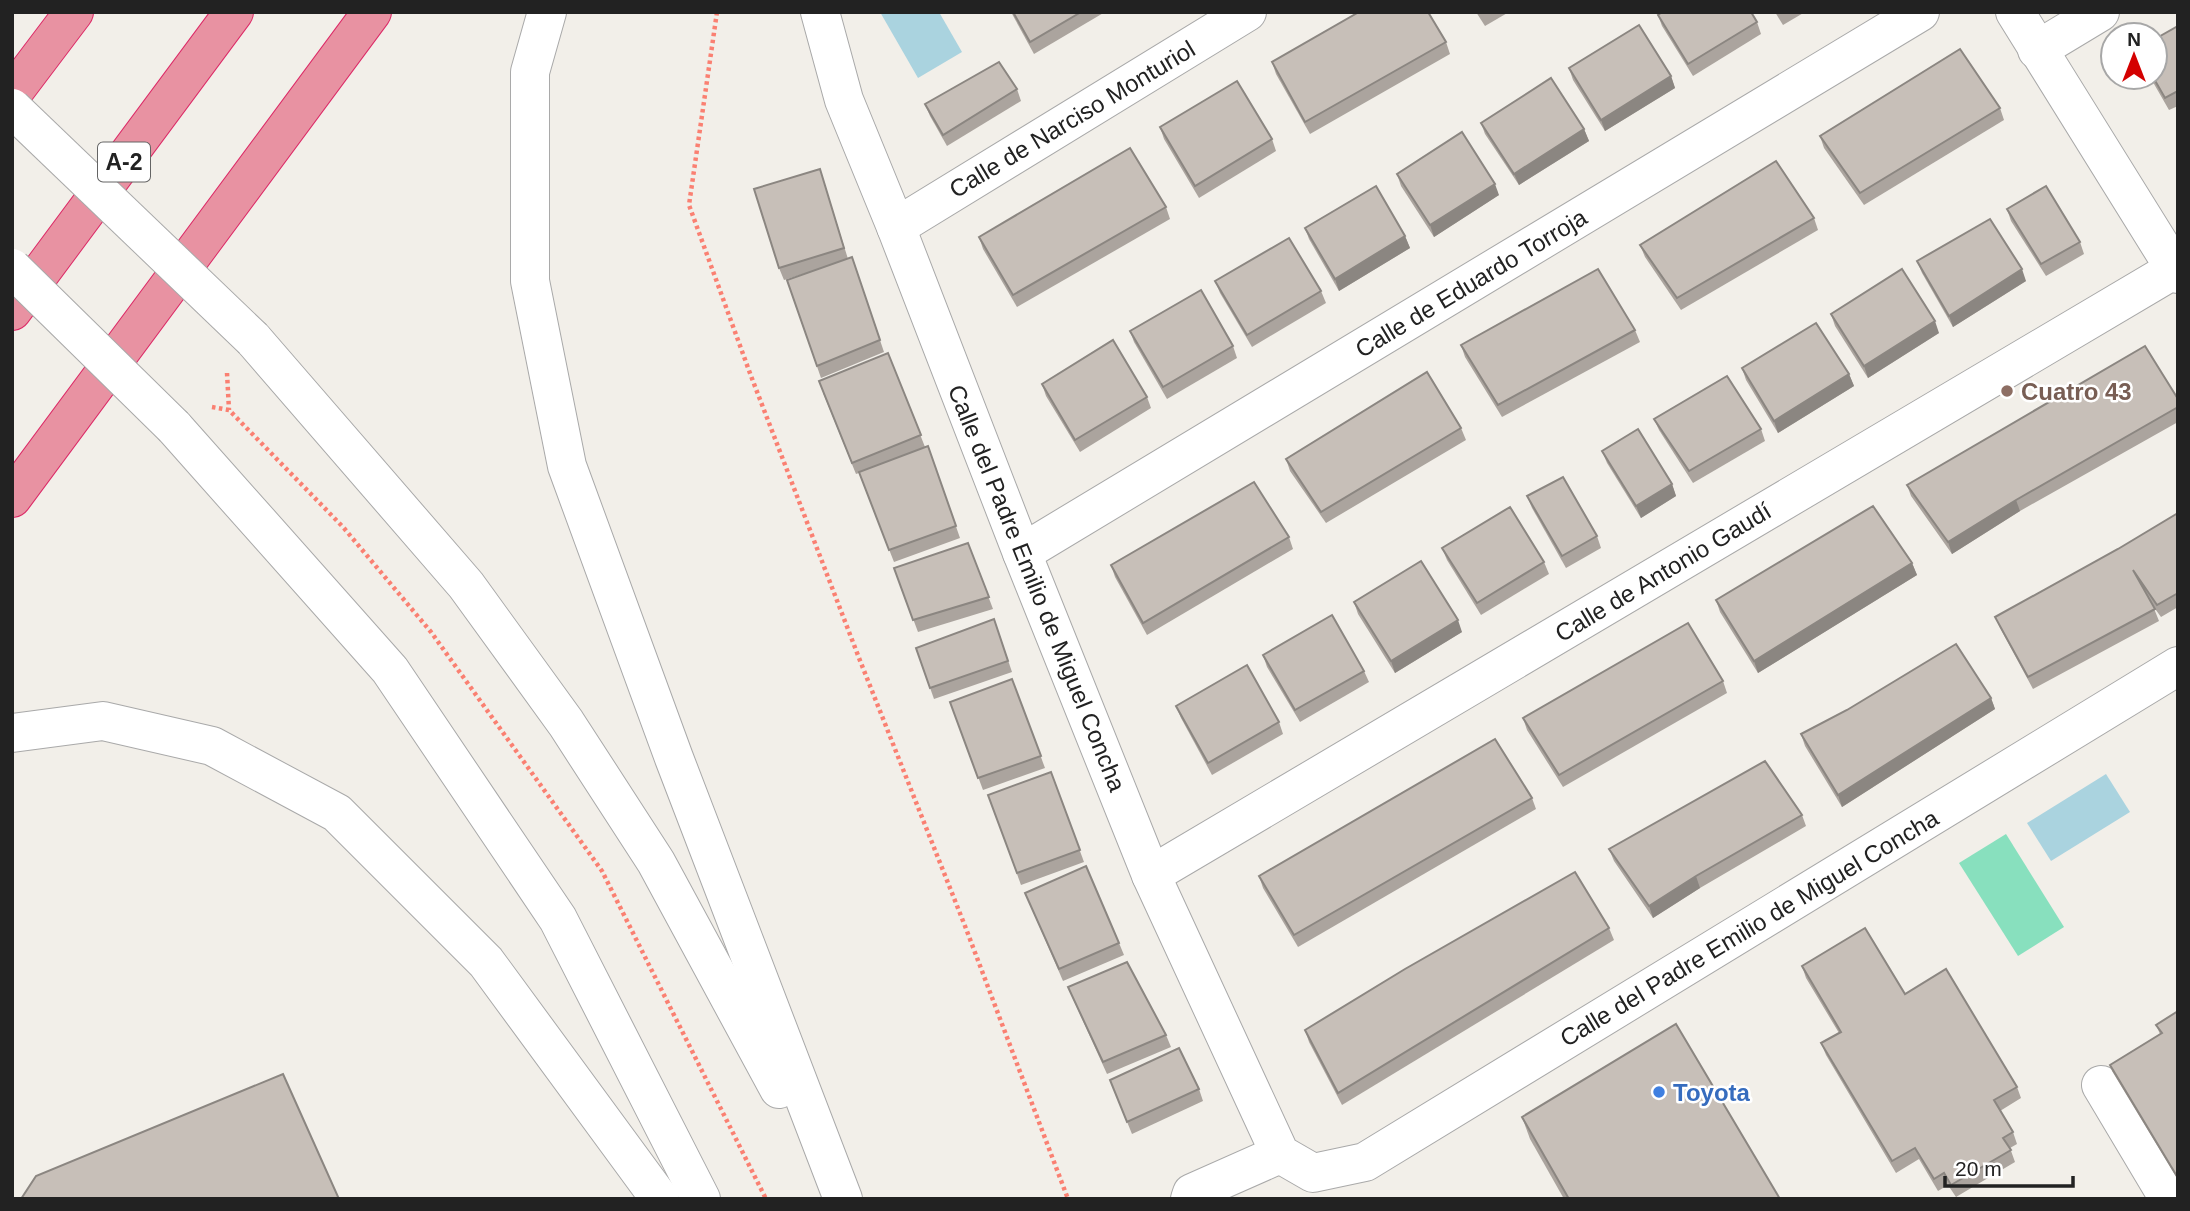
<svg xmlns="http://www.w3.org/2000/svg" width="2190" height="1211" font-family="Helvetica,sans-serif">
<rect width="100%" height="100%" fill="#f2efe9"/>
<path fill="#88e0be" d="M2006 834 2064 927 2018 956 1959 863Z"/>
<g fill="#aad3df">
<path d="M880 12H939L962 52 918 78Z"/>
<path d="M2106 774 2130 812 2051 861 2027 823Z"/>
</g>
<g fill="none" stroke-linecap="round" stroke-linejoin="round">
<g stroke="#a9a9a9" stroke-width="40">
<g id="minor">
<path d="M547 12 530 72V281L567 466 674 758 843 1199"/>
<path d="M820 12 844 100 896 227 1022 553 1151 875 1280 1154 1313 1173 1365 1162 2178 666"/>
<path d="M2015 12 2178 274"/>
<path d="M2037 50 2100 12"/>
<path d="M896 227 1247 12"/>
<path d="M253 339 466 585 566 723 656 862 779 1089"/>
<path d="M174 427 390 670 558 919 701 1199"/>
<path d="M1022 553 1920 12"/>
<path d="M12 733 103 721 212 746 337 813 486 962 660 1199"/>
<path d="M1151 875 2175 269"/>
<path d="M2101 1085 2169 1199"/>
<path d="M1190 1199 1192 1193 1280 1154"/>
</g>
</g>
<g stroke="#dc2a67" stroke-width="40">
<g id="highway">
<path d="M12 94 74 12"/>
<path d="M12 311 234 12"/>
<path d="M12 498 372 12"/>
</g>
</g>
<g stroke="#fa8072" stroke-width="4.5" stroke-dasharray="3.5 3.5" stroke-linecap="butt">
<path d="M717 12 689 205 751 376 859 658 965 926 1068 1199"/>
<path d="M227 373 229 410"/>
<path d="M212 407 229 410 343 527 431 632 602 871 766 1199"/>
</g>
<use href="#minor" stroke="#fff" stroke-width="38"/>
<use href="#highway" stroke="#e892a2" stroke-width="38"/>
<g stroke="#a9a9a9" stroke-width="40" stroke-linecap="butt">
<g id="minor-bridge">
<path d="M12 108 253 339"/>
<path d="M12 268 174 427"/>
</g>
</g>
<use href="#minor-bridge" stroke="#fff" stroke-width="38"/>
</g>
<g fill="#aba49e">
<path d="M1011 12H1105L1034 54Z"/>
<path d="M1476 12H1509L1485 26Z"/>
<path d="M1775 12H1805L1783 25Z"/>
<path d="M1658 15 1757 22 1761 34 1693 76 1662 26Z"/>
<path d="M2178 26V106L2169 110 2150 77H2155Z"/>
<path d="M1446 42 1450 54 1310 134 1276 74 1272 62Z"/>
<path d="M1569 68 1671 76 1675 88 1605 131 1573 80Z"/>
<path d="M1017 89 1021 101 947 146 930 116 925 104Z"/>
<path d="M2000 108 2004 120 1864 205 1824 148 1820 136Z"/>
<path d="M1481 123 1584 129 1589 141 1519 185 1485 134Z"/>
<path d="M1160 127 1272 139 1276 151 1199 198 1164 139Z"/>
<path d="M820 169 848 259 852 257 884 352 821 378 787 280 816 270 784 280 779 268Z"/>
<path d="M1397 174 1499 195 1434 237 1401 186Z"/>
<path d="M1166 207 1170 219 1017 307 983 249 979 237Z"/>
<path d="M2007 209 2080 242 2084 254 2046 276 2011 221Z"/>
<path d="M1814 218 1818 230 1681 310 1645 257 1640 245Z"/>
<path d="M1305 228 1405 236 1410 248 1339 291 1309 239Z"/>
<path d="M1917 261 2026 281 1953 327 1922 273Z"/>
<path d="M1215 281 1321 291 1326 303 1252 347 1220 293Z"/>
<path d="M1831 314 1939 333 1868 378 1835 326Z"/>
<path d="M1635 330 1640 342 1502 417 1465 357 1461 345Z"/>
<path d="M1130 331 1233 346 1237 358 1167 399 1134 342Z"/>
<path d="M888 353 925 447 897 458 928 446 960 538 894 562 859 473 856 474 823 393Z"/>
<path d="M1742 368 1849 374 1854 386 1778 433 1746 380Z"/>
<path d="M1042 384 1147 397 1151 408 1080 452 1046 396Z"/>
<path d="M2178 399V422L2020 511 1952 554 1911 496 1907 485Z"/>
<path d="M1654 419 1761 429 1765 441 1693 483 1659 430Z"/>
<path d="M1461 428 1466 440 1326 523 1290 471 1286 459Z"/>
<path d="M1602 451 1672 484 1676 496 1641 518 1607 463Z"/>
<path d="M1527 496 1597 536 1601 548 1566 568 1532 508Z"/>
<path d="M2178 513V607L2161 617 2153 606 2159 621 2033 689 2000 628 1995 617 2118 549Z"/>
<path d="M1289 537 1293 549 1147 635 1115 577 1111 565Z"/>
<path d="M968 543 993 609 918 632 894 568Z"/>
<path d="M1442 548 1544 562 1549 574 1481 615 1447 560Z"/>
<path d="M1912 563 1917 575 1758 673 1720 612 1716 600Z"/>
<path d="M1354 602 1462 632 1395 673 1358 614Z"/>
<path d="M994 619 1012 672 934 699 916 648Z"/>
<path d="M1263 655 1364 671 1369 682 1300 722 1267 667Z"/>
<path d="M1012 679 1045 768 983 790 950 702Z"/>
<path d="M1723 681 1727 693 1563 787 1527 730 1523 718Z"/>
<path d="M1991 698 1995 709 1842 807 1805 746 1801 734Z"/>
<path d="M1176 706 1279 722 1283 734 1212 775 1181 718Z"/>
<path d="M1051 772 1084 862 1021 885 988 795Z"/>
<path d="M1532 798 1536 809 1298 947 1263 888 1259 876Z"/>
<path d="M1802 815 1806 826 1700 888 1653 918 1614 861 1609 849Z"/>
<path d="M1025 893 1119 943 1124 955 1063 981Z"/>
<path d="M1609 928 1614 940 1342 1105 1309 1042 1305 1030Z"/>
<path d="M1802 966 1905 994 2017 1087 2021 1098 2000 1111 2013 1132 2017 1144 2010 1148 2015 1162 1956 1197 1948 1185 1938 1191 1919 1159 1896 1173 1826 1055 1821 1043 1839 1033 1806 978Z"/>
<path d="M1068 987 1166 1035 1171 1047 1107 1074 1073 999Z"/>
<path d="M2178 1011V1180L2112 1071 2110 1065 2160 1034 2156 1025Z"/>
<path d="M1110 1080 1199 1089 1203 1101 1132 1134Z"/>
<path d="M1522 1117 1780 1199H1564L1530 1139Z"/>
</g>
<g fill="#8b8681">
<path d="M1671 76 1675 88 1605 131 1601 120Z"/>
<path d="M1584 129 1589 141 1519 185 1514 174Z"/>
<path d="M1495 184 1499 195 1434 237 1430 225Z"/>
<path d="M1405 236 1410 248 1339 291 1335 279Z"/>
<path d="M2022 269 2026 281 1953 327 1949 316Z"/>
<path d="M1935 321 1939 333 1868 378 1864 366Z"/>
<path d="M1849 374 1854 386 1778 433 1774 421Z"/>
<path d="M1672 484 1676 496 1641 518 1636 506Z"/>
<path d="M2016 500 2020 511 1952 554 1948 542Z"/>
<path d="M1912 563 1917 575 1758 673 1754 661Z"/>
<path d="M1458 620 1462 632 1395 673 1391 661Z"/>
<path d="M1991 698 1995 709 1842 807 1838 795Z"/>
<path d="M1696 876 1700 888 1653 918 1649 906Z"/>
</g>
<g fill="#c7bfb8" stroke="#8b8681" stroke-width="2">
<path d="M1013 12H1081L1030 42Z"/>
<path d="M1359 12H1428L1446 42 1305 122 1272 62Z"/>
<path d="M1662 12H1751L1757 22 1688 64 1658 15Z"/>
<path d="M1639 25 1671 76 1601 120 1569 68Z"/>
<path d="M2178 26V91L2165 98 2153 77H2155V39Z"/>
<path d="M1960 49 2000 108 1860 193 1820 136Z"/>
<path d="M999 62 1017 89 943 135 925 104Z"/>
<path d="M1551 78 1584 129 1514 174 1481 123Z"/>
<path d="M1237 81 1272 139 1195 186 1160 127Z"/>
<path d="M1462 132 1495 184 1430 225 1397 174Z"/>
<path d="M1130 148 1166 207 1013 295 979 237Z"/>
<path d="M1776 161 1814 218 1677 298 1640 245Z"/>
<path d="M820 169 844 248 779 268 754 189Z"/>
<path d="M1376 186 1405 236 1335 279 1305 228Z"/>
<path d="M2046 186 2080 242 2041 264 2007 209Z"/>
<path d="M1990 219 2022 269 1949 316 1917 261Z"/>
<path d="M1289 238 1321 291 1247 335 1215 281Z"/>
<path d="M852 257 880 340 817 366 787 280Z"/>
<path d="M1598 269 1635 330 1498 405 1461 345Z"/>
<path d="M1902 269 1935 321 1864 366 1831 314Z"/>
<path d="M1201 290 1233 346 1163 387 1130 331Z"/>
<path d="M1816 323 1849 374 1774 421 1742 368Z"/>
<path d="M1113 340 1147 397 1075 440 1042 384Z"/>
<path d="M2145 346 2178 399V407L2016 500 1948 542 1907 485Z"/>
<path d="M888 353 921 435 852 463 819 381Z"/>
<path d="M1427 372 1461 428 1321 512 1286 459Z"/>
<path d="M1727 376 1761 429 1689 471 1654 419Z"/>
<path d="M1638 429 1672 484 1636 506 1602 451Z"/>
<path d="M928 446 956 526 889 550 859 472Z"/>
<path d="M1563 477 1597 536 1562 556 1527 496Z"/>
<path d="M1254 482 1289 537 1143 623 1111 565Z"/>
<path d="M1873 506 1912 563 1754 661 1716 600Z"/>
<path d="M1510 507 1544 562 1477 603 1442 548Z"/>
<path d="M2178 513V593L2157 605 2133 570 2155 609 2028 677 1995 617 2118 549Z"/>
<path d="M968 543 989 597 913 620 894 568Z"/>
<path d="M1421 561 1458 620 1391 661 1354 602Z"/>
<path d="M1332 615 1364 671 1295 710 1263 655Z"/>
<path d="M994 619 1008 661 930 688 916 648Z"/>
<path d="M1688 623 1723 681 1559 775 1523 718Z"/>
<path d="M1956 644 1991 698 1838 795 1801 734 1847 710Z"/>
<path d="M1247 665 1279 722 1208 763 1176 706Z"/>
<path d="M1012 679 1041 756 978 778 950 702Z"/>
<path d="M1495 739 1532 798 1294 935 1259 876Z"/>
<path d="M1765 761 1802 815 1696 876 1649 906 1609 849Z"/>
<path d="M1051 772 1080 850 1017 873 988 795Z"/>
<path d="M1086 866 1119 943 1059 969 1025 893Z"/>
<path d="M1575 872 1609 928 1338 1093 1305 1030 1405 969Z"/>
<path d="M1865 928 1905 994 1946 969 2017 1087 1994 1100 2013 1132 2003 1138 2011 1150 1951 1185 1944 1173 1934 1179 1915 1148 1892 1161 1821 1043 1841 1032 1802 966Z"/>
<path d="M1127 962 1166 1035 1103 1062 1068 987Z"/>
<path d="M2178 1011V1178L2110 1065 2162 1033 2156 1025Z"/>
<path d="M1676 1024 1780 1199H1569L1522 1117Z"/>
<path d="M1179 1048 1199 1089 1127 1122 1110 1080Z"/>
<path d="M283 1074 339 1199H21L36 1176Z"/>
</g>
<circle fill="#8d6e63" stroke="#fff" stroke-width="2.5" cx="2007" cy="391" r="7"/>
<circle fill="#3f7fe0" stroke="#fff" stroke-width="2.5" cx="1659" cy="1092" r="7"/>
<g text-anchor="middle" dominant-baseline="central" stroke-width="5" stroke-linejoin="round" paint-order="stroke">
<rect fill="#fff" stroke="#646464" stroke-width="2" x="98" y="142.5" width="52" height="39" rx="5"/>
<g font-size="23" font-weight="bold" fill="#222">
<text x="124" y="162">A-2</text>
</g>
<g font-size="24" fill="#222" stroke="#fff">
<text transform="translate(1072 119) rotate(-31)">Calle de Narciso Monturiol</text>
<text transform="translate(1471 283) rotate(-31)">Calle de Eduardo Torroja</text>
<text transform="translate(1663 572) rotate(-31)">Calle de Antonio Gaudí</text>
<text transform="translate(1037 588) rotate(68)">Calle del Padre Emilio de Miguel Concha</text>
<text transform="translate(1749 928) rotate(-31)">Calle del Padre Emilio de Miguel Concha</text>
</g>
<g font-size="24" font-weight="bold" fill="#785e54" stroke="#fff" text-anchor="start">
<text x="2021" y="391">Cuatro 43</text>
</g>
<g font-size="24" font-weight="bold" fill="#366cbe" stroke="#fff" text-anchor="start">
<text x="1673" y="1092">Toyota</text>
</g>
</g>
<rect width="2190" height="1211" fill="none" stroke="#222222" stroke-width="28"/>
<g transform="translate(2134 56)"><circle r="33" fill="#ffffff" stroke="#a7a7a7" stroke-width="2"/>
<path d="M0-5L12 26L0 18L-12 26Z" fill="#d40000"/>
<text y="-10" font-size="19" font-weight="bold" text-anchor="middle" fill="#222222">N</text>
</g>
<path d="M1945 1176v10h128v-10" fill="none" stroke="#222222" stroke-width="3.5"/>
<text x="1955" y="1176" font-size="21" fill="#222222" stroke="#ffffff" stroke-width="5" paint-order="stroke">20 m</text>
</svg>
